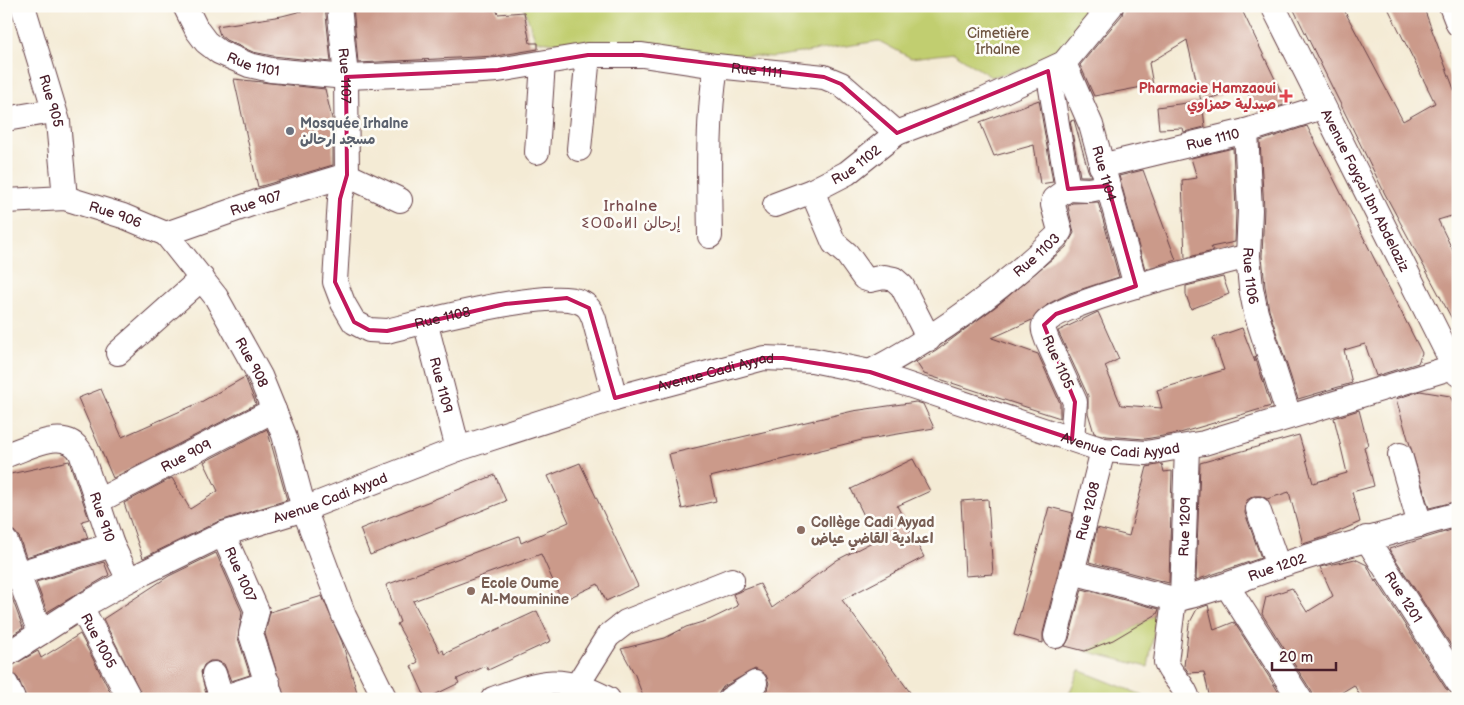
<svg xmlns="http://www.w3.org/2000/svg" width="1464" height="705" font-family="'Balsamiq Sans','Playpen Sans Arabic','Noto Sans Tifinagh',sans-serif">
<rect width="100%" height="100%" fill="#fdfcf7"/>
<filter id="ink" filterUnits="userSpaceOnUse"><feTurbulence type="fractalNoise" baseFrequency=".02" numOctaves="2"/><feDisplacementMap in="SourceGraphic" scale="10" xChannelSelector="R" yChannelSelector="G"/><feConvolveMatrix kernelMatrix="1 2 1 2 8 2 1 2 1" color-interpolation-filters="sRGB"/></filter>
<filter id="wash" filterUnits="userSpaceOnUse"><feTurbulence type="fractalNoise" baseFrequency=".0096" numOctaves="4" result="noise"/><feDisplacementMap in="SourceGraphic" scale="20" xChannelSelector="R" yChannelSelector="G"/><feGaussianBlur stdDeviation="1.12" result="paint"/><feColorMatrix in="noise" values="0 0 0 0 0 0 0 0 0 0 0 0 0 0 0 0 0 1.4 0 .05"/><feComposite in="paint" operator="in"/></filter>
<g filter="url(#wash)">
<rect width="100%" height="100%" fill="#f4ebd5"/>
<g fill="#c1ce70" stroke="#86764e">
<path d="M523 6H1103L1054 61 991 77 954 53 911 58 879 41 773 57 643 50 536 41Z"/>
<path d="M1157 614 1148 667 1085 651 1113 640Z"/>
<path d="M1079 670 1142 695 1140 699H1067Z"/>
</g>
<g id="blocks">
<g fill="#cb9a8a">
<path d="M321 6H325L331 62 273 56 253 52 226 40 220 35 217 26 282 16Z"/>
<path d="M353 6H495L498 14 524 12 530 43H538V49L496 56 358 63Z"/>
<path d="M1124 6H1240L1287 104 1258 113 1244 87 1202 101 1205 127 1184 132 1183 128 1159 129 1157 107 1201 101 1187 40 1149 63 1153 85 1094 96 1080 65 1122 15Z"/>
<path d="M1292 6H1342L1403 121 1435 103 1387 6H1423L1458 100V214L1438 220 1458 261V330L1385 194Z"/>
<path d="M234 79 325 89 333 123V165L258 187Z"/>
<path d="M1039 100 1053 182 1040 184 1034 145 994 156 980 122Z"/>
<path d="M1074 120 1088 170 1091 176H1080L1070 121Z"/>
<path d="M1307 126 1422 353 1418 363 1376 376 1365 344 1344 350 1352 383 1298 399 1269 310 1265 286 1262 256 1264 209 1260 141Z"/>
<path d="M1233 148 1236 210 1235 242 1211 247 1213 251 1185 258 1182 180 1197 178 1191 158Z"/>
<path d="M1143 170 1176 260 1145 269 1119 176Z"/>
<path d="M1098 202 1119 277 1070 293 1048 304 1032 320 992 338 1038 354 1060 403V418L924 374 916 362 936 351 999 304 1066 247 1074 233 1068 206 1072 203Z"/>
<path d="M1223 277 1229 294 1191 309 1186 295V286Z"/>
<path d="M1098 312 1119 359 1105 366 1121 405 1162 408 1157 390 1224 370 1213 338 1242 328 1255 362V356L1271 406 1180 433 1145 439 1106 436 1094 433 1088 413V396L1058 331Z"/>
<path d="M245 377 256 404 113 478 78 398 101 389 122 437 201 402Z"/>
<path d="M1420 391 1450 396 1458 412V501L1429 508 1396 399Z"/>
<path d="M916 402 923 404 934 428 862 440 710 477 716 501 682 509 669 454 853 411Z"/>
<path d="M1359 410 1368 445 1364 447 1374 486 1352 492 1360 522 1328 536 1303 544 1289 492 1267 499 1261 496H1254L1247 500 1245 513 1261 558 1196 580 1200 463 1299 435 1313 483 1347 473 1334 418Z"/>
<path d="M267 429 287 500 217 522 143 558 124 503 172 478 190 509 218 491 204 462Z"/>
<path d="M913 459 930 491 897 506 924 557 842 600 915 699H756L767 690 769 683 766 675 755 669 723 687 716 699H644L635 675 621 649 665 638 686 627 709 620 738 606 733 594 760 584 772 608 837 560 876 540 851 489Z"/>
<path d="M69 461 89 519 82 521 88 538 26 557 19 537 14 531 6 529V475Z"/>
<path d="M580 463 638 586 606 601 598 584 562 601 541 554 413 601 440 652 443 650 444 654 537 611 551 641 488 670 486 666 457 679 459 683 426 699 411 666 418 662 397 624 400 622 386 585 519 536 521 543 569 522 548 476Z"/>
<path d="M1162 464 1164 472 1172 471 1169 583 1089 562 1097 528 1129 536 1147 467Z"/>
<path d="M495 475 506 501 370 555 360 529Z"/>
<path d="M988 499 993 574 965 576 961 501Z"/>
<path d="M1049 507 1073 513 1043 633V643L1014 635Z"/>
<path d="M1458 528V656L1389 549Z"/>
<path d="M216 553 242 612 238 638 250 675 231 681 224 664 217 661H210L204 665 201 672 207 699H144L103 619 169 576Z"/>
<path d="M1355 559 1367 565 1375 582 1376 580 1446 689 1458 696V699H1362L1354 685 1331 699H1314L1312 692 1262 614 1266 597 1292 588 1307 612 1333 596 1320 567Z"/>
<path d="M104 562 109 575 47 612 36 582Z"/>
<path d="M1082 589 1159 609 1157 614 1113 640 1085 651 1065 646 1069 639Z"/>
<path d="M6 590H9L23 628 6 639Z"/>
<path d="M322 596 342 642 359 699H285L265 634 270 612Z"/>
<path d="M1208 605 1214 630 1234 622 1283 699H1210L1204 672 1189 673 1184 666 1189 624 1197 609Z"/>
<path d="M80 634 114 699H27L18 678 6 669 38 651 41 658Z"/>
</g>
</g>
</g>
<g filter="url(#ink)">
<use href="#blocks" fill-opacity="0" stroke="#643e44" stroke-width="1"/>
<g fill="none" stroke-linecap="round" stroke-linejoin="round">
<g stroke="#643e44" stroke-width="26">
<g id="street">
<path id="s1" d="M23 6 58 122 65 198"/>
<path id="s2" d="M185 6 197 30 206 42 219 52 249 65 271 70 346 77 450 73 498 70 588 55H642L716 66 824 77 841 84 897 133"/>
<path id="s3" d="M339 6 346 77 347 175 340 199 335 282 343 303 354 322 369 330 387 331C424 322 548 288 580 302 588 305 591 311 594 319L615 398"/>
<path id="s4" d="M1273 6 1458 374"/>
<path d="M1451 6 1458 24"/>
<path id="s5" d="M1064 63 1091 125 1136 286"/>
<path d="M6 119 53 111"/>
<path id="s6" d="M1246 131 1250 210 1248 256 1251 288 1256 313 1289 416"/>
<path d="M579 149 588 55"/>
<path d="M537 152 543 63"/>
<path id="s7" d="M1101 166 1246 131 1322 107"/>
<path d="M347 175 400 200"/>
<path d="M1068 189 1089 190 1108 186"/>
<path d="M812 191 834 243 847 254 864 278 870 280 884 277 894 279 902 286 929 339"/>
<path id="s8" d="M6 201 65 198 123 216 166 234"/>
<path id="s9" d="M775 205 812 191 847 173 897 133 984 100 1064 63 1111 6"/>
<path id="s10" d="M166 234 216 297 260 376 284 435 304 509 344 616 385 699"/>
<path id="s11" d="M166 234 257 202 347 175"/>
<path d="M710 236C709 179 707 122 716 66"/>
<path id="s12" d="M425 321 458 449"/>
<path d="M118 353 202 278"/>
<path id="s13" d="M870 372C938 336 1001 290 1056 237L1060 231 1053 205 1054 199 1068 189 1048 71"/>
<path d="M1072 439 1075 402 1047 340C1046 336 1042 330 1044 325 1051 303 1219 264 1248 256"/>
<path id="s14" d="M6 455C29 448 66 425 81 453L112 545 129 580"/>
<path d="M1400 455 1420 525"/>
<path id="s15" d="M98 501 274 410"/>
<path d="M1258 509 1278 566"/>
<path id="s16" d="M223 534 257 611 251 634 272 699"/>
<path id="s17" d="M1366 538 1458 682"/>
<path d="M6 542 40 633"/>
<path id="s18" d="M1072 572 1174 599 1182 598 1187 447"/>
<path d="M6 577 112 545"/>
<path d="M1227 586 1300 699"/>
<path id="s19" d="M1182 598C1219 590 1252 574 1288 563 1344 545 1401 530 1458 514"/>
<path d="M1174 599 1166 662C1171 677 1184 683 1188 699"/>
<path id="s20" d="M81 607 130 699"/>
<path id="s21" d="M1056 636 1103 450"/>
<path id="s22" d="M6 655 81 607 129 580 223 534 304 509 458 449 615 398 764 358 812 360 870 372 1103 450 1146 453 1204 443 1453 367"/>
<path d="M214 674 222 699"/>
<path d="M6 684 13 699"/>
<path d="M578 684 608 636 626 622 732 580"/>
<path d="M222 698 268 683"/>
<path d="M493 699C542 681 560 673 608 699"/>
<path d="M730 699 755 683"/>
</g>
</g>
<use href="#street" stroke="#fff" stroke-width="24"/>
</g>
</g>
<path fill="none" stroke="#c2185b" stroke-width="4" stroke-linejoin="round" d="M588 55H642L824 77 841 84 897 133 1048 71 1068 189 1108 186 1136 286 1056 314 1044 325 1075 402 1072 439 870 372 783 358H764L615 398 589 308 567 298 505 304 387 331 369 330 354 322 335 282 340 199 347 175 346 77 498 70Z"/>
<path fill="#e0444e" stroke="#fdfcf7" stroke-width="2" d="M1283.5 88.5h5v5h5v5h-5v5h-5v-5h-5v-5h5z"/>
<circle fill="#6b7280" stroke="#fdfcf7" stroke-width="2" cx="290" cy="131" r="5"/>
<g fill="#8d6e63" stroke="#fdfcf7" stroke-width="2">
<circle cx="801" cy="530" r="5"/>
<circle cx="471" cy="591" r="5"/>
</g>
<g text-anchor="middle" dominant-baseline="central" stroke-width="5" stroke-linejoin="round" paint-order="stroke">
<g font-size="14" fill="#6e5440" stroke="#fdfcf7">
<text x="998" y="33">Cimetière<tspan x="998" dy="16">Irhalne</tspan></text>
</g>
<g font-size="14" fill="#4a1f2b" stroke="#fdfcf7">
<text stroke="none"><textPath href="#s2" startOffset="95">Rue 1101</textPath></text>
<text stroke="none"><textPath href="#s2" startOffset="602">Rue 1111</textPath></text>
<text stroke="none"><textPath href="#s3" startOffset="70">Rue 1107</textPath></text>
<text stroke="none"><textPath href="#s1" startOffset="99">Rue 905</textPath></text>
<text stroke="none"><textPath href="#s7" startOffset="115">Rue 1110</textPath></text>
<text stroke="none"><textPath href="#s9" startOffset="91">Rue 1102</textPath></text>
<text stroke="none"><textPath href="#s5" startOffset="118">Rue 1104</textPath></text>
<text stroke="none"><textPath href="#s4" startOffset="206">Avenue Fayçal Ibn Abdelaziz</textPath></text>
<text stroke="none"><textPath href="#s11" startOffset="95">Rue 907</textPath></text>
<text stroke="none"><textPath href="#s8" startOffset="112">Rue 906</textPath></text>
<text stroke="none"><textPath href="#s13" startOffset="204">Rue 1103</textPath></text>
<text stroke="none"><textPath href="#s6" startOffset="145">Rue 1106</textPath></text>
<text stroke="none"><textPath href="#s3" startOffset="414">Rue 1108</textPath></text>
<text transform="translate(1058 362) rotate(66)">Rue 1105</text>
<text stroke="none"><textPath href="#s10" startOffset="155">Rue 908</textPath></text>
<text stroke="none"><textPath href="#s22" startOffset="768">Avenue Cadi Ayyad</textPath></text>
<text stroke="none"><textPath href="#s12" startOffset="66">Rue 1109</textPath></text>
<text stroke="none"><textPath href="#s22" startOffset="1188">Avenue Cadi Ayyad</textPath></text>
<text stroke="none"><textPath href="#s15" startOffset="99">Rue 909</textPath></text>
<text stroke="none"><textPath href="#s22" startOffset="362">Avenue Cadi Ayyad</textPath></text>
<text stroke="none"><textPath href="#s21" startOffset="129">Rue 1208</textPath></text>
<text stroke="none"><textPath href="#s14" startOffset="150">Rue 910</textPath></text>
<text stroke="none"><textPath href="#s18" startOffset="185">Rue 1209</textPath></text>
<text stroke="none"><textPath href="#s19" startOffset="100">Rue 1202</textPath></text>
<text stroke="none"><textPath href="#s16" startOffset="44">Rue 1007</textPath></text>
<text stroke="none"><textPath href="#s17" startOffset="70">Rue 1201</textPath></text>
<text stroke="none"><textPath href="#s20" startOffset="38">Rue 1005</textPath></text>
</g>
<g font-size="14" font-weight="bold" fill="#be3a42" stroke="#fdfcf7" text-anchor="end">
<text x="1276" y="88">Pharmacie Hamzaoui<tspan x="1276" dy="16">صيدلية حمزاوي</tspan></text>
</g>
<g font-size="14" font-weight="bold" fill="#5b616d" stroke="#fdfcf7" text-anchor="start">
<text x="300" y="123">Mosquée Irhalne<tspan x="300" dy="16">مسجد ارحالن</tspan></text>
</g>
<g font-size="14" font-weight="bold" fill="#785e54" stroke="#fdfcf7" text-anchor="start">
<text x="811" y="522">Collège Cadi Ayyad<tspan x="811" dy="16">اعدادية القاضي عياض</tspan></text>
<text x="481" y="583">Ecole Oume<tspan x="481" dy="16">Al-Mouminine</tspan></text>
</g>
<g font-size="15" letter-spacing="1" fill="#774a4c" stroke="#fdfcf7">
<text x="631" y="206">Irhalne<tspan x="631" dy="17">ⵉⵔⵀⴰⵍⵏ إرحالن</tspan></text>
</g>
</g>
<rect width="1464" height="705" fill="none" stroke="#fdfcf7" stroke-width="25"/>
<path d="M1272 662v8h64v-8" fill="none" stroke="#4a1f2b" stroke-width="2.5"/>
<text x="1279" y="662" font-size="15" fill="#4a1f2b" stroke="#fdfcf7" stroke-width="4" paint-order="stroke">20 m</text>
</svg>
